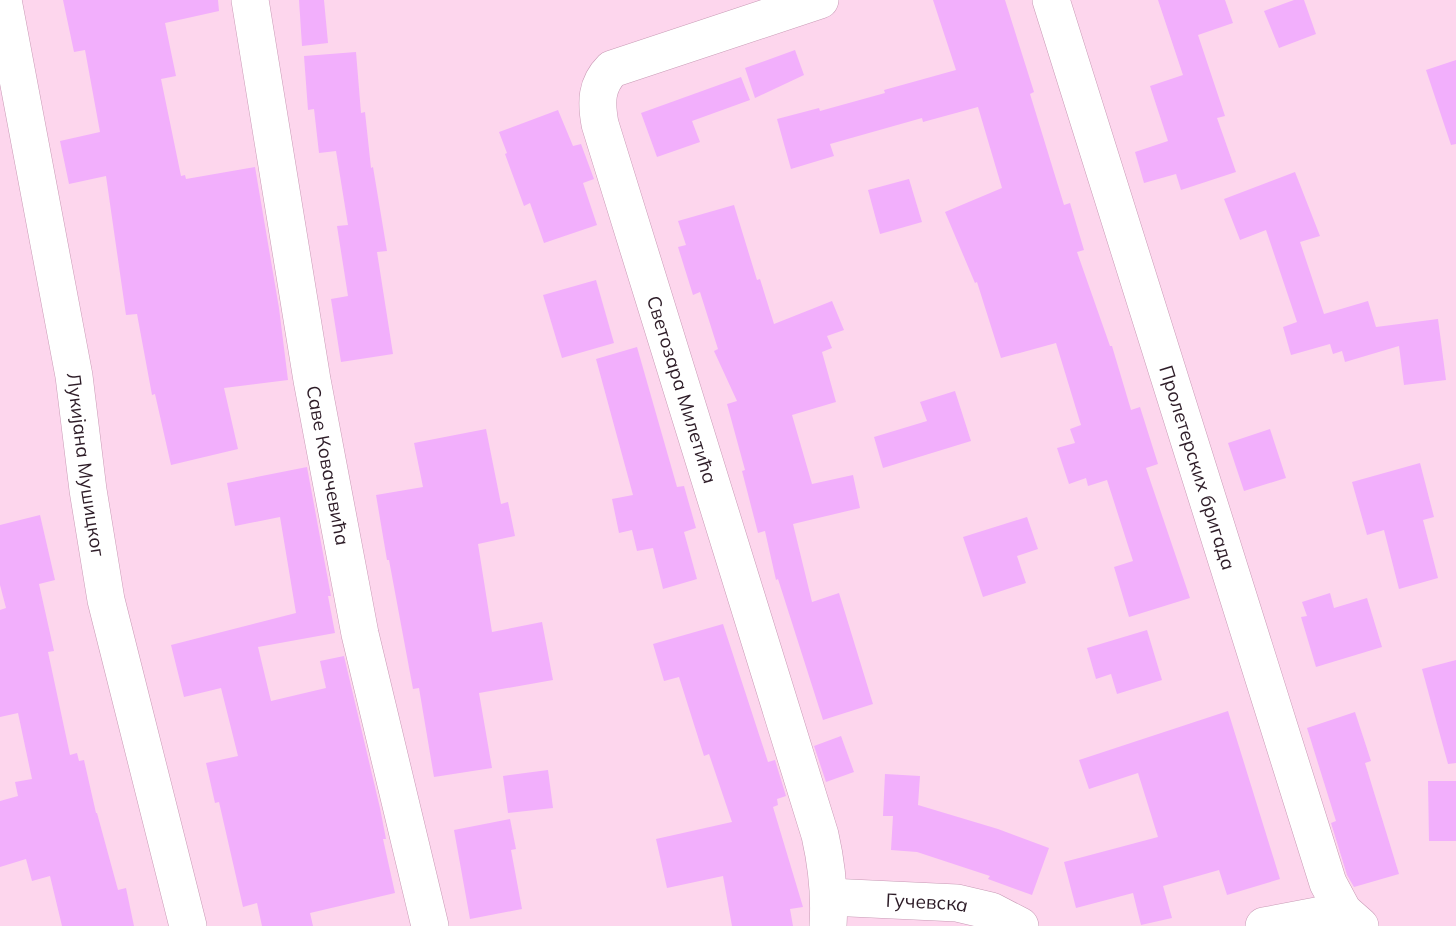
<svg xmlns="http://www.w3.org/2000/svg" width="1456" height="926" font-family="Mulish,sans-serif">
<rect width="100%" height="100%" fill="#fdd6ed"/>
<g fill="#f2affc">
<path d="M63 0H218L219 11 165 23 176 76 161 79 181 176 185 175 186 179 255 167 279 308 288 380 224 388 238 449 171 465 155 394 152 395 137 314 126 315 106 176 69 184 60 141 100 132 85 50 74 52Z"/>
<path d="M299 0H324L328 43 302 46Z"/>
<path d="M933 0H1005L1034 92 1030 94 1064 205 1070 203 1084 250 1077 252 1110 346H1112L1131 410 1140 407 1158 464 1146 468 1190 598 1129 617 1114 567 1133 561 1107 480 1088 486 1086 478 1069 484 1057 448 1075 443 1070 429 1081 425 1056 343 1001 358 977 282 975 283 945 212 1002 188 978 107 923 122 922 118 830 144 834 156 791 169 777 119 819 108 820 111 885 93 884 90 956 70Z"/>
<path d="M1158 0H1225L1233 23 1198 35 1225 116 1217 118 1236 172 1181 190 1176 174 1144 183 1135 152 1168 141 1150 86 1183 75Z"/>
<path d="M1294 0H1304L1316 34 1279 48 1264 11Z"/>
<path d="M795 50 804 75 755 98 745 68Z"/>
<path d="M356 52 361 113 365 112 371 168 373 167 387 251 377 252 393 354 341 362 331 299 348 296 337 226 348 225 336 151 319 153 314 109 308 110 304 56Z"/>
<path d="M1456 60V144L1451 145 1426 70Z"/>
<path d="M741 77 750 100 692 121 700 142 657 157 641 113Z"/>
<path d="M558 110 573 146 581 144 594 179 583 183 597 225 544 243 530 203 524 206 505 154 507 153 499 132Z"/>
<path d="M1295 172 1320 236 1300 242 1324 314 1368 301 1376 327 1438 319 1446 380 1404 385 1399 346 1345 362 1342 351 1333 354 1330 344 1291 355 1283 327 1297 322 1266 230 1240 240 1224 199Z"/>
<path d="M909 179 922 222 880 234 868 190Z"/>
<path d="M734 205 757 280 760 279 774 324 832 301 844 330 827 336 832 348 822 352 836 402 792 415 812 484 853 475 860 508 793 524 812 602 839 593 873 704 823 720 778 579 776 580 765 531 758 533 742 471 745 470 727 404 737 401 714 351 718 349 700 292 693 295 678 247 686 245 678 221Z"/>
<path d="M596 280 614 343 562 358 543 295Z"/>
<path d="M637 347 677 487 684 486 696 528 684 532 697 579 663 589 653 548 637 551 632 530 619 533 612 499 633 495 596 359Z"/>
<path d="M955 391 971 441 883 468 874 437 927 421 920 402Z"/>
<path d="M486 429 501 504 508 502 515 536 478 544 492 632 542 622 553 680 479 693 492 768 434 777 419 688 413 689 389 560H387L376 495 423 487 414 443Z"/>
<path d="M1270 429 1286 478 1244 491 1228 443Z"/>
<path d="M1420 463 1434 517 1423 520 1438 578 1399 589 1384 530 1367 535 1352 482Z"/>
<path d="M307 467 331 596H328L335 633 258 647 271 701 326 688 320 661 344 656 380 808 386 839H383L395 893 310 913 313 926H262L257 903 243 907 219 802 215 803 206 763 238 756 221 688 184 697 171 645 296 613 280 517 235 526 227 483Z"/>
<path d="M40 515 55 580 39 584 54 651 48 652 70 755 77 753 79 761 84 760 96 813H97L118 890 126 888 134 926H62L50 876 32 881 26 859 0 867V801L18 796 15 782 32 779 18 713 0 717V610L6 608 0 585V525Z"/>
<path d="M1027 517 1038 549 1017 556 1026 583 983 597 963 537Z"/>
<path d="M1330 593 1334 608 1367 598 1382 647 1316 667 1301 617 1307 616 1302 602Z"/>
<path d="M723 624 768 762 775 760 786 796 777 799 778 805 773 807 803 907 790 909 793 926H732L723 876 667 888 656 839 732 822 709 754 704 756 679 677 664 681 653 644Z"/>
<path d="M1147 630 1162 680 1117 694 1111 674 1096 679 1087 648Z"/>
<path d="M1456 660V763L1448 764 1422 669Z"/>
<path d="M1228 711 1280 879 1227 895 1219 870 1163 886 1172 918 1141 925 1133 893 1076 908 1064 862 1158 837 1138 773 1089 789 1079 760Z"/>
<path d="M1355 712 1371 761 1365 763 1399 874 1354 887 1347 875 1331 823 1336 821 1307 728Z"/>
<path d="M841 736 854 772 826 782 814 746Z"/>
<path d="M548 770 553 808 508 813 503 776Z"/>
<path d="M885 774 920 776 918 805 998 829 1049 848 1032 895 988 879 990 876 917 852 891 850 893 816H883Z"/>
<path d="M1428 781H1456V841H1429Z"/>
<path d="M510 819 516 849 511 850 522 909 470 919 454 830Z"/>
</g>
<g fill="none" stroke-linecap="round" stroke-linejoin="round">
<g stroke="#c89ab5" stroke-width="38">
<g id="minor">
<path id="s1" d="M3 0 74 376 88 490 106 600 188 926"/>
<path id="s2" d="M250 0 312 380 360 634 430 926"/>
<path id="s3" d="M820 0 612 69C596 85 596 102 600 124L820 835C827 866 830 895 828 926"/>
<path id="s4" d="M1051 0 1328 883 1343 911 1360 926"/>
<path id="s5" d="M829 897 957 903 991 911 1020 926"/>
<path d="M1264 926 1343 911"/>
</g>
</g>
<use href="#minor" stroke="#fff" stroke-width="37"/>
</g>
<g text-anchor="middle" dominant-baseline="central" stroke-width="7" stroke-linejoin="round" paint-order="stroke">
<g font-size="19" fill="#2d1c27" stroke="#fdd6ed">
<text stroke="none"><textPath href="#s3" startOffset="556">Светозара Милетића</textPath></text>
<text stroke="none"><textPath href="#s1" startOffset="472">Лукијана Мушицког</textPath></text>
<text stroke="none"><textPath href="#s2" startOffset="472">Саве Ковачевића</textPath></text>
<text stroke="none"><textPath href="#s4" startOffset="490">Пролетерских бригада</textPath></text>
<text stroke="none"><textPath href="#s5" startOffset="98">Гучевска</textPath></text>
</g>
</g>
</svg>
